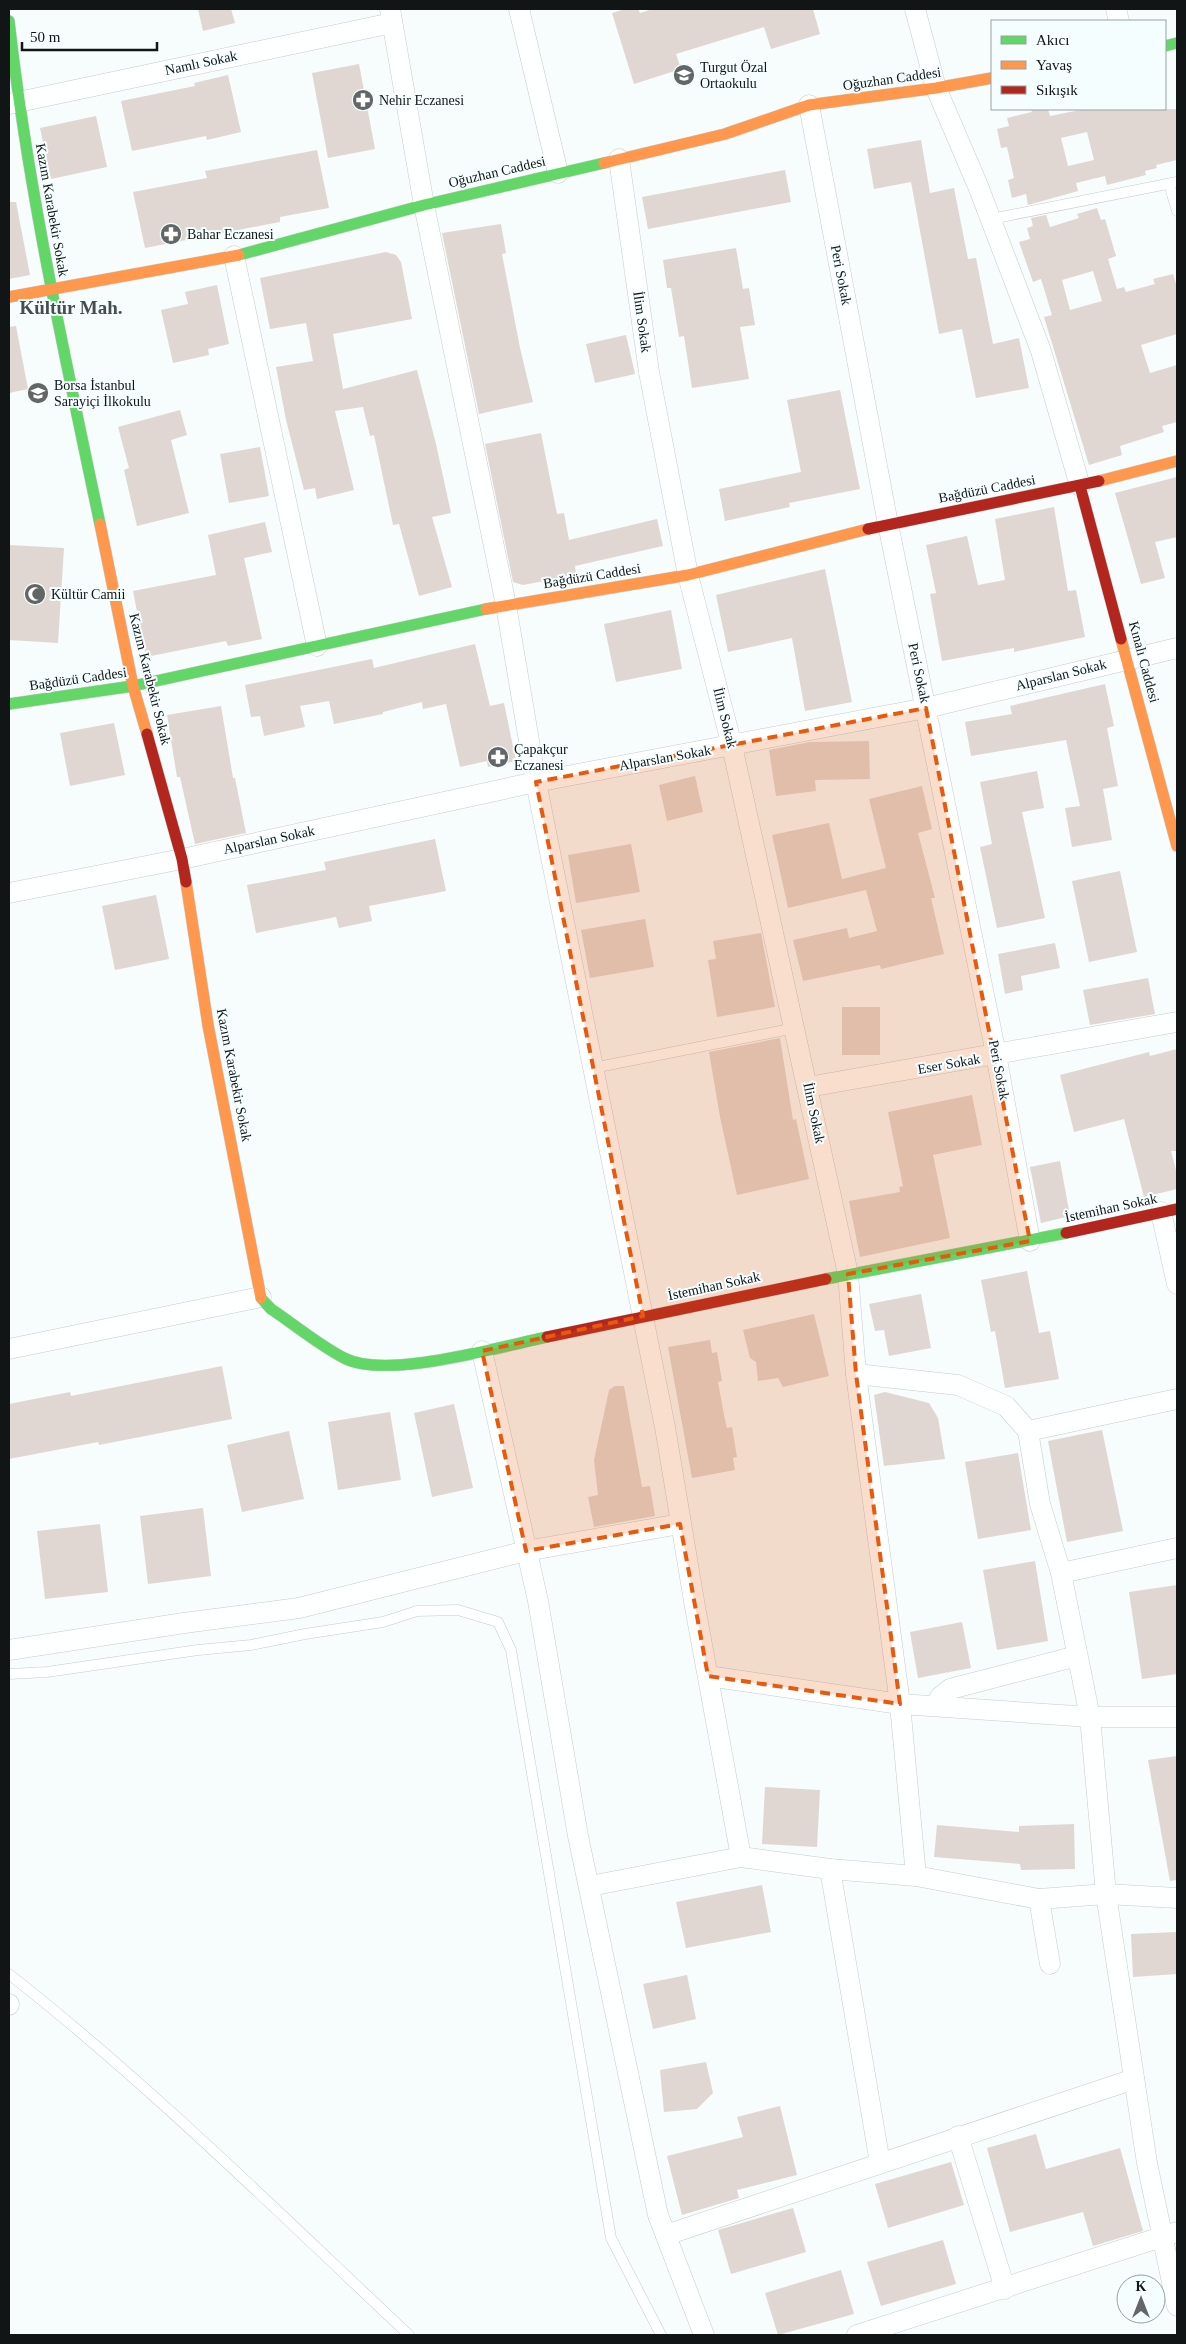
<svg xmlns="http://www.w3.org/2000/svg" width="1186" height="2344" font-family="'Times New Roman',serif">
<rect width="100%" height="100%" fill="#f7fcfd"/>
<g fill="#e0d7d2" fill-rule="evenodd">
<path d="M198 9H231L235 23 203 31Z"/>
<path d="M625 9H638L640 13 653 9H813L820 34 771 49 764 27 676 54 681 69 634 84 612 13Z"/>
<path d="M359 64 375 149 328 158 312 73Z"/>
<path d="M228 75 241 132 207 140 206 136 132 151 121 101 195 86 194 83Z"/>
<path d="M1031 109H1048L1050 116 1085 109H1177V160L1156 165 1157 168 1145 171 1146 175 1107 185 1105 176 1076 183 1078 191 1028 205 1026 194 1012 198 1008 180 1014 178 1007 147 1001 148 997 129 1009 126 1007 118 1032 112ZM1087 132 1094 160 1068 166 1061 138Z"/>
<path d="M96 116 107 167 51 179 40 128Z"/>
<path d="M921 140 930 193 954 188 968 259 976 258 993 344 1019 338 1029 388 976 398 962 329 939 334 911 182 874 189 867 149Z"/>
<path d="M317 150 329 208 280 217V222L145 248 133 192 207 178 205 171Z"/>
<path d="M785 170 791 202 648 229 642 197Z"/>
<path d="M9 202H16L30 275 9 279Z"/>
<path d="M1097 208 1101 220 1105 219 1116 256 1108 259 1117 289 1124 287 1126 292 1155 284 1153 279 1173 274 1177 287V334L1141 345 1150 373 1177 365V422L1162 426 1164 432 1120 446 1122 455 1089 465 1044 317 1052 315 1041 279 1033 282 1019 242 1030 239 1027 228 1033 226 1031 218 1046 215 1050 227 1079 218 1077 214ZM1093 271 1102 301 1070 310 1062 280Z"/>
<path d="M501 224 506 253 502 254 520 348 533 402 479 414 442 233Z"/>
<path d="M736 248 743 289 749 288 755 325 740 327 749 379 692 388 684 336 679 337 671 288H667L663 260Z"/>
<path d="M386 252 396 255 401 262 412 319 333 334 343 389 417 370 436 444 451 513 432 517 452 587 419 596 399 524 393 525 374 435 370 436 363 407 335 411 354 490 317 499 315 488 304 490 286 420 276 367 313 361 306 323 270 329 260 278Z"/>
<path d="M217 285 229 344 208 349 209 355 173 363 161 310 188 304 185 292Z"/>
<path d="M16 326 28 389 9 393V327Z"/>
<path d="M626 335 635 374 595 383 586 344Z"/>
<path d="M840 390 860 489 789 503 790 507 725 521 719 489 801 472 787 400Z"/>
<path d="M180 410 187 435 171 440 189 513 137 526 124 470 129 468 118 427Z"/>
<path d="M541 433 557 514 564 513 569 540 657 519 663 546 575 566 576 575 523 585 513 582 485 444Z"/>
<path d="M260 447 269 496 229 503 220 454Z"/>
<path d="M1177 477V537L1155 542 1165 578 1141 584 1115 493Z"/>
<path d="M1054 507 1068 591 1076 590 1085 637 1014 652V648L942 661 930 594 936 593 926 545 967 536 978 585 1005 580 995 519Z"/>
<path d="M265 522 272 552 244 558 262 639 228 646 226 641 146 657 133 591 216 575 208 535Z"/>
<path d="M9 545 64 548 58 643 9 640Z"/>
<path d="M825 569 852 702 805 711 792 638 728 652 716 595Z"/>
<path d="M671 610 682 669 616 682 604 624Z"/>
<path d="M475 644 490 706 504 703 516 761 488 767 487 761 460 767 446 704 423 709 422 702 383 712V714L334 724 329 701 300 706 305 727 264 736 260 716 251 717 245 685 372 659 374 668Z"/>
<path d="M1105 684 1114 726 1107 728 1118 786 1103 789 1112 840 1072 847 1065 808 1080 806 1066 740 971 756 965 722 1012 714 1010 706Z"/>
<path d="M221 706 233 778H235L246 833 195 844 180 777H177L167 715Z"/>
<path d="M114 723 125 775 70 786 60 733Z"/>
<path d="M869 741 870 779 815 780 816 791 776 796 769 750 810 742Z"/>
<path d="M1037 771 1044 808 1022 812 1045 918 997 928 980 847 992 844 980 782Z"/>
<path d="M695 776 703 812 667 821 659 785Z"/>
<path d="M922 786 932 829 918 833 935 898H931L944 954 881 969 880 965 803 981 793 940 847 928 849 938 877 931 866 890 788 908 772 835 829 823 842 879 886 868 869 799Z"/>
<path d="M435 839 446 891 369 906 372 921 339 928 336 917 256 933 247 885 326 870 324 862Z"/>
<path d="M631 844 640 892 576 903 568 855Z"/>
<path d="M1120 871 1137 952 1089 962 1072 881Z"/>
<path d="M156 895 169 959 115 970 102 906Z"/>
<path d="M645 919 654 967 590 978 581 930Z"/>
<path d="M761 933 775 1007 717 1017 708 960 716 959 713 941Z"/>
<path d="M1055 943 1060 968 1021 976 1023 990 1005 994 998 954Z"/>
<path d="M1148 978 1155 1014 1090 1025 1083 990Z"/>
<rect x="842" y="1007" width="38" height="48"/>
<path d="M780 1038 793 1120 796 1119 809 1179 737 1195 720 1117 709 1052Z"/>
<path d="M1177 1049V1151H1171L1177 1174V1189L1144 1197 1124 1119 1074 1132 1060 1075 1149 1052 1150 1056Z"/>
<path d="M972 1095 982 1145 933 1155 950 1238 860 1257 849 1201 900 1192 899 1187 903 1186 888 1112Z"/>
<path d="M1060 1161 1070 1216 1041 1223 1030 1167Z"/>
<path d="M1027 1271 1039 1333 1050 1331 1059 1379 1005 1388 995 1331 991 1332 981 1280Z"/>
<path d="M921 1294 931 1348 889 1356 884 1330 875 1331 869 1304Z"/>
<path d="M814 1314 829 1376 783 1387 778 1378 758 1381 756 1362 750 1358 743 1330Z"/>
<path d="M710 1340 712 1353 717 1352 722 1381 718 1382 724 1415 727 1428 732 1427 737 1457 733 1458 735 1470 692 1478 668 1347Z"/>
<path d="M222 1366 232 1419 99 1445 98 1442 9 1459V1404L70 1392 71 1396Z"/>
<path d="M615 1386H624L642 1487 650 1486 655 1516 594 1527 588 1497 598 1495 594 1460 609 1390Z"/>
<path d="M885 1392 929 1403 938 1418 945 1459 884 1466 874 1395Z"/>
<path d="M454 1404 473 1488 432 1497 414 1413Z"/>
<path d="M390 1412 401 1480 338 1490 328 1422Z"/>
<path d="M1102 1430 1123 1531 1067 1542 1048 1441Z"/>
<path d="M289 1431 304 1499 242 1512 227 1445Z"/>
<path d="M1018 1453 1031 1530 978 1539 965 1462Z"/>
<path d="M203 1508 211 1576 148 1584 140 1516Z"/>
<path d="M100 1524 108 1592 45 1599 37 1531Z"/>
<path d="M1035 1561 1048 1641 997 1650 983 1570Z"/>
<path d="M1177 1585V1674L1142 1679 1129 1592Z"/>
<path d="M962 1622 971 1668 918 1678 910 1632Z"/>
<path d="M1177 1756V1880L1170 1881 1148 1760Z"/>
<path d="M765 1787 820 1790 817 1847 762 1844Z"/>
<path d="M1074 1824 1075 1869 1021 1870 1020 1864 934 1857 937 1825 1019 1832V1826Z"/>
<path d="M762 1885 771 1932 686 1948 676 1902Z"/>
<path d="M1177 1932V1974L1133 1977 1131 1934Z"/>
<path d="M687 1975 696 2019 653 2029 643 1984Z"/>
<path d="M706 2062 713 2093 697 2109 664 2112 660 2070Z"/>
<path d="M780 2106 797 2175 737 2190 739 2198 682 2215 667 2156 743 2137 737 2117Z"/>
<path d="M1036 2134 1046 2169 1120 2148 1143 2231 1093 2246 1083 2212 1010 2232 987 2148Z"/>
<path d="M951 2162 964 2205 888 2228 875 2184Z"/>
<path d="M793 2208 806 2252 731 2274 718 2230Z"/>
<path d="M943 2240 956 2284 881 2306 867 2262Z"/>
<path d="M841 2270 854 2314 778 2335 765 2293Z"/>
</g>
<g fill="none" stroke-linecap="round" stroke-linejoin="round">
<g stroke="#c7cbcc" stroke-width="11">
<g id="lane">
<path d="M1169 184 1177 211"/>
<path d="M991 219 1177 182"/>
<path d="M593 1068 795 1028"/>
<path d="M9 1674 47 1672 198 1650 251 1645 305 1634 383 1622 417 1611 458 1610 498 1622 511 1650 611 2238 661 2335"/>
<path d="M9 1974C150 2085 278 2212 409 2335"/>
</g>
</g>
<g stroke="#c7cbcc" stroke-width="21">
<g id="street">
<path d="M390 9 424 205 506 605 536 782 665 1427 695 1607 741 1857"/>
<path d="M519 9 558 173"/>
<path d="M915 9 936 88 978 186 1041 351 1080 486"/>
<path d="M1116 9 1119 21"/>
<path d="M9 104 392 23"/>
<path d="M809 105 888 524 995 1049 1030 1241"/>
<path d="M619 159 649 372 688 575 732 746 848 1274 856 1374 900 1704 916 1876"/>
<path d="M234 256 317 646"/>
<path d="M9 893 182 859 536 782 926 708 1177 648"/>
<path d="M808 1087 1177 1022"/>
<path d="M1161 1212 1177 1284"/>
<path d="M9 1349 261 1297"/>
<path d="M482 1351 538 1601 578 1836 658 2215 704 2335"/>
<path d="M856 1374 958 1385 1006 1406 1028 1431 1177 1399"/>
<path d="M1028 1431 1040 1504 1061 1573 1090 1717 1106 1894 1147 2163 1177 2306"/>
<path d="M1061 1573 1177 1548"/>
<path d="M9 1650 184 1623 299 1608 526 1551 680 1524"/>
<path d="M708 1676 900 1704 1090 1717H1177"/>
<path d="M935 1706 940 1697 950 1689 1077 1656"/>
<path d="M830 1869 880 2163"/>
<path d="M590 1886 741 1857 830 1869 916 1876 1039 1899 1106 1894 1177 1898"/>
<path d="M1039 1899 1050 1964"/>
<path d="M9 2005V2004"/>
<path d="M958 2136 1005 2289"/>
<path d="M666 2235 1134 2079"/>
<path d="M857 2335 1177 2232"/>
</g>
</g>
<g stroke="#c7cbcc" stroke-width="12">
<g id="fast">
<path d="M9 21C28 190 65 357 100 524"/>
<path d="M1165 46 1177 43"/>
<path d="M239 255 424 205 604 163"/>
<path d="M9 704 133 686 486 609"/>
<path d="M826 1279 1066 1233"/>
<path d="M261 1298 271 1309C295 1325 319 1345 344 1358 386 1380 499 1347 547 1337"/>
</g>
</g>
<g stroke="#c7cbcc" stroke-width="12">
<g id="slow">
<path d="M604 163 725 134 809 105 936 88 992 78"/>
<path d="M9 297 239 255"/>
<path d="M1099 481 1177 461"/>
<path d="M100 524 133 686 147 734"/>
<path d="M486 609 688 575 868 529"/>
<path d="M1121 639 1177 846"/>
<path d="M186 882 208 1025 261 1298"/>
</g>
</g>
<g stroke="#c7cbcc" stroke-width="12">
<g id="jam">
<path d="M1080 486 1121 639"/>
<path d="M868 529 1099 481"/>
<path d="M147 734 182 859 186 882"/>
<path d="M1066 1233 1177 1209"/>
<path d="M547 1337 826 1279"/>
</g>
</g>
<use href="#lane" stroke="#feffff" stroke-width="10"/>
<use href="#street" stroke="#feffff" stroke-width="20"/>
<use href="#fast" stroke="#63d668" stroke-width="11"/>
<use href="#slow" stroke="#ff974d" stroke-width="11"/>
<use href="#jam" stroke="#b3261e" stroke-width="11"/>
</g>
<path fill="#e8590c" fill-opacity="0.2" stroke="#e8590c" stroke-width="4" stroke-dasharray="10 6" stroke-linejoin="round" d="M926 708 1030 1241 848 1274 856 1374 900 1704 708 1676 680 1524 526 1551 482 1351 643 1316 536 782Z"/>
<defs>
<g id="school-disc" transform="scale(1.125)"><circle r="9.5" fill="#626666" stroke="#f5feff"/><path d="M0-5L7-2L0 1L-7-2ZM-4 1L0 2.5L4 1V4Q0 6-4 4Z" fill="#fff"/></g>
<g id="pharmacy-disc" transform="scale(1.125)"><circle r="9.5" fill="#626666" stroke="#f5feff"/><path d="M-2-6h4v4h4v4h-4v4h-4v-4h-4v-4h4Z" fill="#fff"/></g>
<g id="mosque-disc" transform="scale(1.125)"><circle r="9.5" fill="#626666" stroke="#f5feff"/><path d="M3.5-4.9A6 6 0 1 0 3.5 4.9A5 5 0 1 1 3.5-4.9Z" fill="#fff"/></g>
</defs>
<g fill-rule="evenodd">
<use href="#school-disc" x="684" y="75"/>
<use href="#pharmacy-disc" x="363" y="100"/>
<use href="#pharmacy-disc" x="171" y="234"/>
<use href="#school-disc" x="38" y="393"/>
<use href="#mosque-disc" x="35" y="594"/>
<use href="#pharmacy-disc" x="498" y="757"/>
</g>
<g text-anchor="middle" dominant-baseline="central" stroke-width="4" stroke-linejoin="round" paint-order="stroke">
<g font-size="14" fill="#121515" stroke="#f5feff">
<text transform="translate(201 63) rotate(-12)">Namlı Sokak</text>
<text transform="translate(892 79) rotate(-8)">Oğuzhan Caddesi</text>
<text transform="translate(497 172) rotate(-13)">Oğuzhan Caddesi</text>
<text transform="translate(52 210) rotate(80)">Kazım Karabekir Sokak</text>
<text transform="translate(841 275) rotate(79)">Peri Sokak</text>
<text transform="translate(642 322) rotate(82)">İlim Sokak</text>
<text transform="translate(987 489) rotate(-11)">Bağdüzü Caddesi</text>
<text transform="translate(592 576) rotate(-9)">Bağdüzü Caddesi</text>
<text transform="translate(1144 662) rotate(75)">Kınalı Caddesi</text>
<text transform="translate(919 673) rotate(78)">Peri Sokak</text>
<text transform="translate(1061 675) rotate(-14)">Alparslan Sokak</text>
<text transform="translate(78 679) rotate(-8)">Bağdüzü Caddesi</text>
<text transform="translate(150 679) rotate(76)">Kazım Karabekir Sokak</text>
<text transform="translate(725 718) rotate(76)">İlim Sokak</text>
<text transform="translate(665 758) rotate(-10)">Alparslan Sokak</text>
<text transform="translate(269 840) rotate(-12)">Alparslan Sokak</text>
<text transform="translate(949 1064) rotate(-10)">Eser Sokak</text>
<text transform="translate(999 1070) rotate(79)">Peri Sokak</text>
<text transform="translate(234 1075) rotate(79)">Kazım Karabekir Sokak</text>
<text transform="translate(814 1113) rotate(78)">İlim Sokak</text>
<text transform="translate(1111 1208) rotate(-12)">İstemihan Sokak</text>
<text transform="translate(714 1286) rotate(-12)">İstemihan Sokak</text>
</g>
<g font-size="14" fill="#121515" stroke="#f5feff" text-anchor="start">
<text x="700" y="67">Turgut Özal<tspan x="700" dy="16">Ortaokulu</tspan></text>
<text x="379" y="100">Nehir Eczanesi</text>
<text x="187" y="234">Bahar Eczanesi</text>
<text x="54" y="385">Borsa İstanbul<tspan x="54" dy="16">Sarayiçi İlkokulu</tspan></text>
<text x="51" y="594">Kültür Camii</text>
<text x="514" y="749">Çapakçur<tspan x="514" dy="16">Eczanesi</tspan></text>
</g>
<g font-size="19" font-weight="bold" fill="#464d4e" stroke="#f5feff">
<text x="71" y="307">Kültür Mah.</text>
</g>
</g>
<rect width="1186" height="2344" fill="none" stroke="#121515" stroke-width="20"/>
<rect x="991" y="20" width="175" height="90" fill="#f5feff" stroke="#9aa1a1"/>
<rect x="1001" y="36" width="25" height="8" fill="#63d668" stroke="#9aa1a1"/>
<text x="1036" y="45" font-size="15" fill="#121515">Akıcı</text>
<rect x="1001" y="61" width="25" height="8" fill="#ff974d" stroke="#9aa1a1"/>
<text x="1036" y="70" font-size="15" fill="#121515">Yavaş</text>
<rect x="1001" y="86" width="25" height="8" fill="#b3261e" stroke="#9aa1a1"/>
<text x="1036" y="95" font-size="15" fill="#121515">Sıkışık</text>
<g transform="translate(1141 2299)"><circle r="24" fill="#f5feff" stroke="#9aa1a1"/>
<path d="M0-4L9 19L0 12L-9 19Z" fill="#626666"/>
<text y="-8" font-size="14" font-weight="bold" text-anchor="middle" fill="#121515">K</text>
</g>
<path d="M22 42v8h135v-8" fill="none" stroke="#121515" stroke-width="2.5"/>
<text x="30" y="42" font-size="15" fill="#121515" stroke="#f5feff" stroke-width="4" paint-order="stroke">50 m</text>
</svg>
